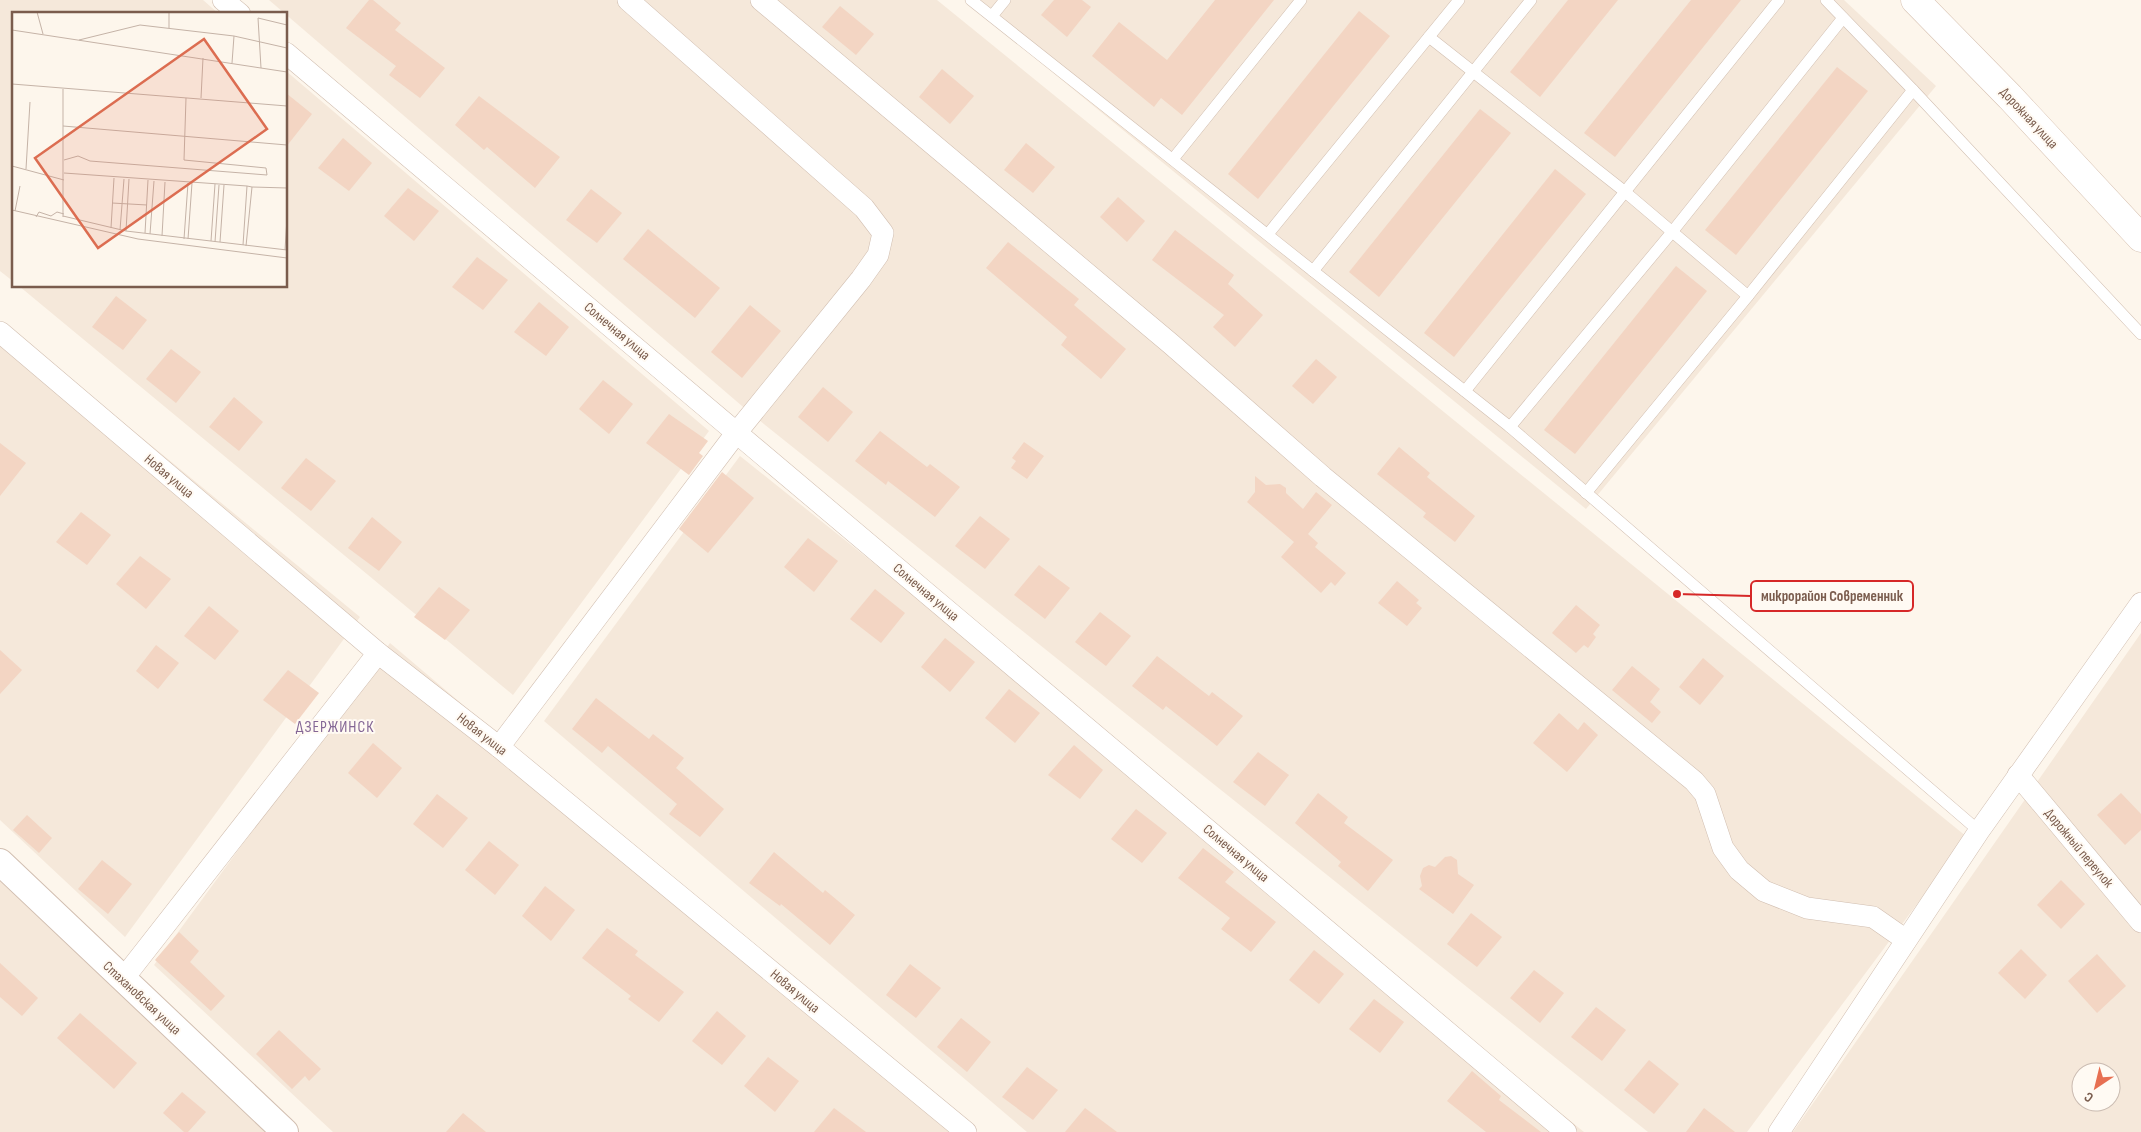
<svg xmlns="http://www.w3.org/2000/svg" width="2141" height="1132" font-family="'Sofia Sans Condensed',sans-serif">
<rect width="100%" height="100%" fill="#fdf6ec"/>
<g fill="#f5e8da" fill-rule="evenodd">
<path d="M0 0H203L219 14H14V282L0 271Z"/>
<path d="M269 0H937L1967 837 1747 1132H1648L749 412Z"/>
<path d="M964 0H1844L1936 86 1586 509Z"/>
<path d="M286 71 709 431 513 695 19 286H286Z"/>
<path d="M0 321 360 617 125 937 0 820Z"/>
<path d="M740 456 1584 1132H1027L544 721Z"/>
<path d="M2141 633V1132H1793ZM2081 1072H2111V1102H2081Z"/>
<path d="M390 643 966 1132H333L154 965Z"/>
<path d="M0 873 272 1132H0Z"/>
</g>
<g fill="#f3d5c3">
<path d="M369 0H373L401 23 395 30 445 68 420 98 389 75 396 66 346 28Z"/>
<path d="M1054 0H1082L1091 7 1067 37 1041 15Z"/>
<path d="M1215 0H1274L1182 115 1161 98 1154 107 1092 56 1119 22 1167 60Z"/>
<path d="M1568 0H1618L1540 97 1510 72Z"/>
<path d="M1691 0H1741L1615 157 1584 133Z"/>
<path d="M840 6 874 34 856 55 822 27Z"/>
<path d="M1359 11 1390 36 1258 199 1228 174Z"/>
<path d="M1837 67 1868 91 1736 255 1705 230Z"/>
<path d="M942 69 974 96 950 124 919 97Z"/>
<path d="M286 93 312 114 286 147Z"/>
<path d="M479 96 560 157 535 188 487 147 484 150 455 125Z"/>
<path d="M1480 109 1511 133 1379 297 1349 272Z"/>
<path d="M343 138 372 163 349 191 318 168Z"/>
<path d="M1026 143 1055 167 1033 193 1004 170Z"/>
<path d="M1555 169 1586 194 1454 357 1424 333Z"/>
<path d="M408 188 439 211 414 241 384 216Z"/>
<path d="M591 189 622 213 597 243 566 220Z"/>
<path d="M1118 197 1145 221 1127 242 1100 217Z"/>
<path d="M648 229 720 288 695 318 623 259Z"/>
<path d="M1175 230 1234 275 1228 284 1263 315 1235 347 1213 327 1224 315 1152 260Z"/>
<path d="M1008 242 1079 299 1074 305 1126 349 1101 379 1061 345 1067 337 986 268Z"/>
<path d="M477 257 508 280 483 310 452 287Z"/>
<path d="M1676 266 1707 291 1575 454 1544 430Z"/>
<path d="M116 296 147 320 123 350 92 327Z"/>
<path d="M539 302 569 327 546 356 514 332Z"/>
<path d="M750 305 781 331 742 378 711 352Z"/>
<path d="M171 349 201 372 176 403 146 379Z"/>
<path d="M1316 359 1337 377 1313 404 1292 386Z"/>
<path d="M603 380 633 404 609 434 579 409Z"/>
<path d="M823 387 853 412 828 442 798 417Z"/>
<path d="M234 397 263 422 239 451 209 427Z"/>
<path d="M669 414 708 441 699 453 703 456 689 475 646 443Z"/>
<path d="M880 431 927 467 930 464 960 487 935 517 888 481 886 485 855 461Z"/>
<path d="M1024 442 1044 456 1027 479 1011 468 1016 461 1012 458Z"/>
<path d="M0 443 26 463 0 496Z"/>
<path d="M1399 447 1430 473 1427 477 1475 516 1455 542 1423 517 1426 513 1377 474Z"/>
<path d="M306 458 336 481 311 511 281 488Z"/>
<path d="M722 472 754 498 708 553 679 529Z"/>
<path d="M1255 476 1266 485 1280 484 1286 488V493L1303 509 1316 492 1332 505 1308 534 1318 543 1315 547 1346 573 1335 586 1331 582 1321 593 1281 557 1294 542 1247 502 1255 492Z"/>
<path d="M81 512 111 535 87 565 56 542Z"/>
<path d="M980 516 1010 539 985 569 955 546Z"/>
<path d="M372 517 402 542 379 571 348 548Z"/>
<path d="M808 538 838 561 814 592 784 567Z"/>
<path d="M140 556 171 579 146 609 116 584Z"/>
<path d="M1039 565 1070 588 1045 619 1014 595Z"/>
<path d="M1397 581 1419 600 1416 603 1422 608 1407 626 1378 603Z"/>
<path d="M439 587 470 610 445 640 414 617Z"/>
<path d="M875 589 905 613 881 643 850 619Z"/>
<path d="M1576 605 1600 625 1593 634 1596 637 1588 648 1584 645 1576 653 1552 633Z"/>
<path d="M209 606 239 631 215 660 184 636Z"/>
<path d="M1100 612 1131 636 1106 666 1075 642Z"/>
<path d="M945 638 975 662 950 692 921 667Z"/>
<path d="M156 645 179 663 158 689 136 671Z"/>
<path d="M0 650 22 670 0 694Z"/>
<path d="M1157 656 1209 696 1212 692 1243 716 1217 746 1166 706 1163 710 1132 686Z"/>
<path d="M1703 658 1724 676 1700 705 1679 687Z"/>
<path d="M1632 666 1660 689 1650 702 1661 712 1652 723 1612 690Z"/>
<path d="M288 670 319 693 295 724 263 700Z"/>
<path d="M1009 689 1040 713 1015 743 985 718Z"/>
<path d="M596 698 649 739 653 734 684 758 676 768 724 809 700 837 669 814 677 804 608 746 602 753 572 729Z"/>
<path d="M1559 713 1578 730 1584 722 1598 735 1567 772 1533 743Z"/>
<path d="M373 743 402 768 377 798 348 773Z"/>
<path d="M1074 745 1103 770 1080 799 1048 775Z"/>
<path d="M1258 752 1289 775 1265 806 1233 782Z"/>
<path d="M1318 793 1348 817 1344 823 1393 860 1368 891 1338 866 1341 862 1295 823Z"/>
<path d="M2121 793 2141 814V830L2125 845 2097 815Z"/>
<path d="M437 794 468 818 443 848 413 824Z"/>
<path d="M1136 809 1167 833 1142 863 1111 839Z"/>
<path d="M27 815 52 838 39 853 13 830Z"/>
<path d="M489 841 519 865 495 895 465 870Z"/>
<path d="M1203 848 1234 872 1225 882 1276 922 1251 952 1221 929 1230 918 1178 878Z"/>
<path d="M774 852 823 893 825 890 855 915 830 945 781 904 780 906 749 883Z"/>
<path d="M1451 856 1457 860 1458 874 1474 885 1453 914 1419 889 1422 886 1420 876 1423 868 1429 865 1435 867 1445 857Z"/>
<path d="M102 860 132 884 108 914 78 889Z"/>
<path d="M2061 880 2085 904 2061 929 2037 905Z"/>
<path d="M545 886 575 910 551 941 522 916Z"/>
<path d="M1471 913 1502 937 1477 967 1447 944Z"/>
<path d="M607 928 638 951 635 955 684 992 659 1022 628 999 631 996 582 958Z"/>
<path d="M179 932 199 951 190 962 225 996 211 1011 155 960Z"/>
<path d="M2021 949 2047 975 2025 999 1998 973Z"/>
<path d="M1314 950 1344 974 1319 1004 1289 980Z"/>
<path d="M2097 954 2126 986 2097 1013 2068 981Z"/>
<path d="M0 963 38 998 22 1016 0 997Z"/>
<path d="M910 964 941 988 916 1018 886 995Z"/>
<path d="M1534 970 1564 993 1540 1023 1510 998Z"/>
<path d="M1374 999 1404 1022 1380 1053 1349 1029Z"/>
<path d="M1596 1007 1626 1030 1602 1061 1571 1037Z"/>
<path d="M717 1011 746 1036 722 1065 692 1041Z"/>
<path d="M80 1013 137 1063 114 1089 57 1038Z"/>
<path d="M961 1018 991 1042 967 1072 937 1047Z"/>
<path d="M279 1030 321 1069 309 1081 305 1076 292 1089 256 1054Z"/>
<path d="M768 1057 799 1081 775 1112 744 1086Z"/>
<path d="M1649 1060 1679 1084 1654 1114 1624 1090Z"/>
<path d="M1027 1067 1058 1090 1033 1120 1002 1097Z"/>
<path d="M1472 1071 1501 1096 1499 1100 1541 1132H1486L1447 1101Z"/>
<path d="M182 1092 206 1112 188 1132H184L163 1113Z"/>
<path d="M834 1108 866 1132H814Z"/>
<path d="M1085 1108 1117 1132H1065Z"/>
<path d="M1704 1108 1735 1132H1686Z"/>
<path d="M463 1113 486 1132H446Z"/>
</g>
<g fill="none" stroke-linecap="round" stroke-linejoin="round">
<g stroke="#d1beb0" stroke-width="12">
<g id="service">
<path d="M971 0 1510 427 1979 831"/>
<path d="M1826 0 1913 90 2141 334"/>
<path d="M992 16 1005 0"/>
<path d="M1429 37 1624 191 1748 296"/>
<path d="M1173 159 1301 0"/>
<path d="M1268 234 1459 0"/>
<path d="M1313 271 1531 0"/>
<path d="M1465 391 1779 0"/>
<path d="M1510 427 1672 232 1843 18"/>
<path d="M1586 493 1748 296 1913 90"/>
</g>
</g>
<g stroke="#d1beb0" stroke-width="22">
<g id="minor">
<path d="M223 0 240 14"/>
<path d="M761 0 1171 344 1323 477 1694 781 1705 794 1723 848 1739 870 1764 891 1807 908 1873 917 1906 940"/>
<path d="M286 53 1566 1132"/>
<path d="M0 332 378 653 499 747 966 1132"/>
<path d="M499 747 737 432 861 279 878 255 883 233 864 208 628 0"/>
<path d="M2018 775 2141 922"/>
<path d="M123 979 378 653"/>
<path d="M1779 1132 1979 831 2141 603"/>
</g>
</g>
<g stroke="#d1beb0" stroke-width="28">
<path id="tertiary" d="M0 862 285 1132"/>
</g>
<g stroke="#d6c0b0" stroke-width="29">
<path id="secondary" d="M1915 0 2010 97 2141 238"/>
</g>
<use href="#service" stroke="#fff" stroke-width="11"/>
<use href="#minor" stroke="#fff" stroke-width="21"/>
<use href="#tertiary" stroke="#fff" stroke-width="26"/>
<use href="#secondary" stroke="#fff" stroke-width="28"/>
</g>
<g text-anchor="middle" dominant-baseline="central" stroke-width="4" stroke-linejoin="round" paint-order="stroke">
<g font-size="14" fill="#7a5c4d" stroke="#fffaf3">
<text transform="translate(2029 118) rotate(47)">Дорожная улица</text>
<text transform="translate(617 331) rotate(40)">Солнечная улица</text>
<text transform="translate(169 476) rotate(40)">Новая улица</text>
<text transform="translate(926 592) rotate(40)">Солнечная улица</text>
<text transform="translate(482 734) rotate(38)">Новая улица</text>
<text transform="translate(2079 848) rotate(50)">Дорожный переулок</text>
<text transform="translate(1236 853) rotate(40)">Солнечная улица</text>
<text transform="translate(795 991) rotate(40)">Новая улица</text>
<text transform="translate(142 998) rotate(43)">Стахановская улица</text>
</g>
<g font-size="16" letter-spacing="1" fill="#846695" stroke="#fffaf3">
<text x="335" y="727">ДЗЕРЖИНСК</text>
</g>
</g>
<g transform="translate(12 12)">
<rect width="275" height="275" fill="#fdf6ec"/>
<path fill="none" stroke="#c5b3a7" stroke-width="1" d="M25 0 31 22M157 0V16M246 6 249 56M246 6 275 13M0 18 275 60M67 28 128 13 222 24 275 36M220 51 222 24M0 72 275 94M51 77V205M189 86 191 46M51 114 275 133M52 148 66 144 78 149 255 163 254 156 172 148 174 86M0 154 52 168M14 157 18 90M52 161 235 174 231 233M240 175 275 176M100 191 135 193M0 198 126 227 275 246M3 199 8 174M51 204 114 219 275 238M24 205 27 200 39 204 45 200 52 202M99 216 102 166M108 218 112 167M114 219 117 167M133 221 136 168M138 222 142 169M150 224 153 170M172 227 176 171M176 227 180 171M199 229 203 172M203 230 207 173M208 230 212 173M234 234 240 175 235 174M273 238 275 206"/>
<path fill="#dc6d51" fill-opacity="0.15" stroke="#dc6d51" stroke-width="2.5" d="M192 27 255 117 86 236 23 146Z"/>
<rect width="275" height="275" fill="none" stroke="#7a5c4d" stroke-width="2.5"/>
</g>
<path fill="none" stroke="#d62828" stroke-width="2" d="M1677 594L1751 596"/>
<circle fill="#d62828" stroke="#fffaf3" stroke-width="2" cx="1677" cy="594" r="5"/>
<rect fill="#fffaf3" stroke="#d62828" stroke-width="2" x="1751" y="581" width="162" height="30" rx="5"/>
<g font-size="15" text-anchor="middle" font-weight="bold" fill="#7a5c4d">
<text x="1832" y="601">микрорайон Современник</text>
</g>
<g transform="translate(2096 1087) rotate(215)"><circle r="24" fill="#fffaf3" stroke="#cabbb1"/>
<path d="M0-4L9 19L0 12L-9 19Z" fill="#e76f51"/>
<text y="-8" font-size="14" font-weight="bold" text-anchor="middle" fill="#7a5c4d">С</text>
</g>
</svg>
